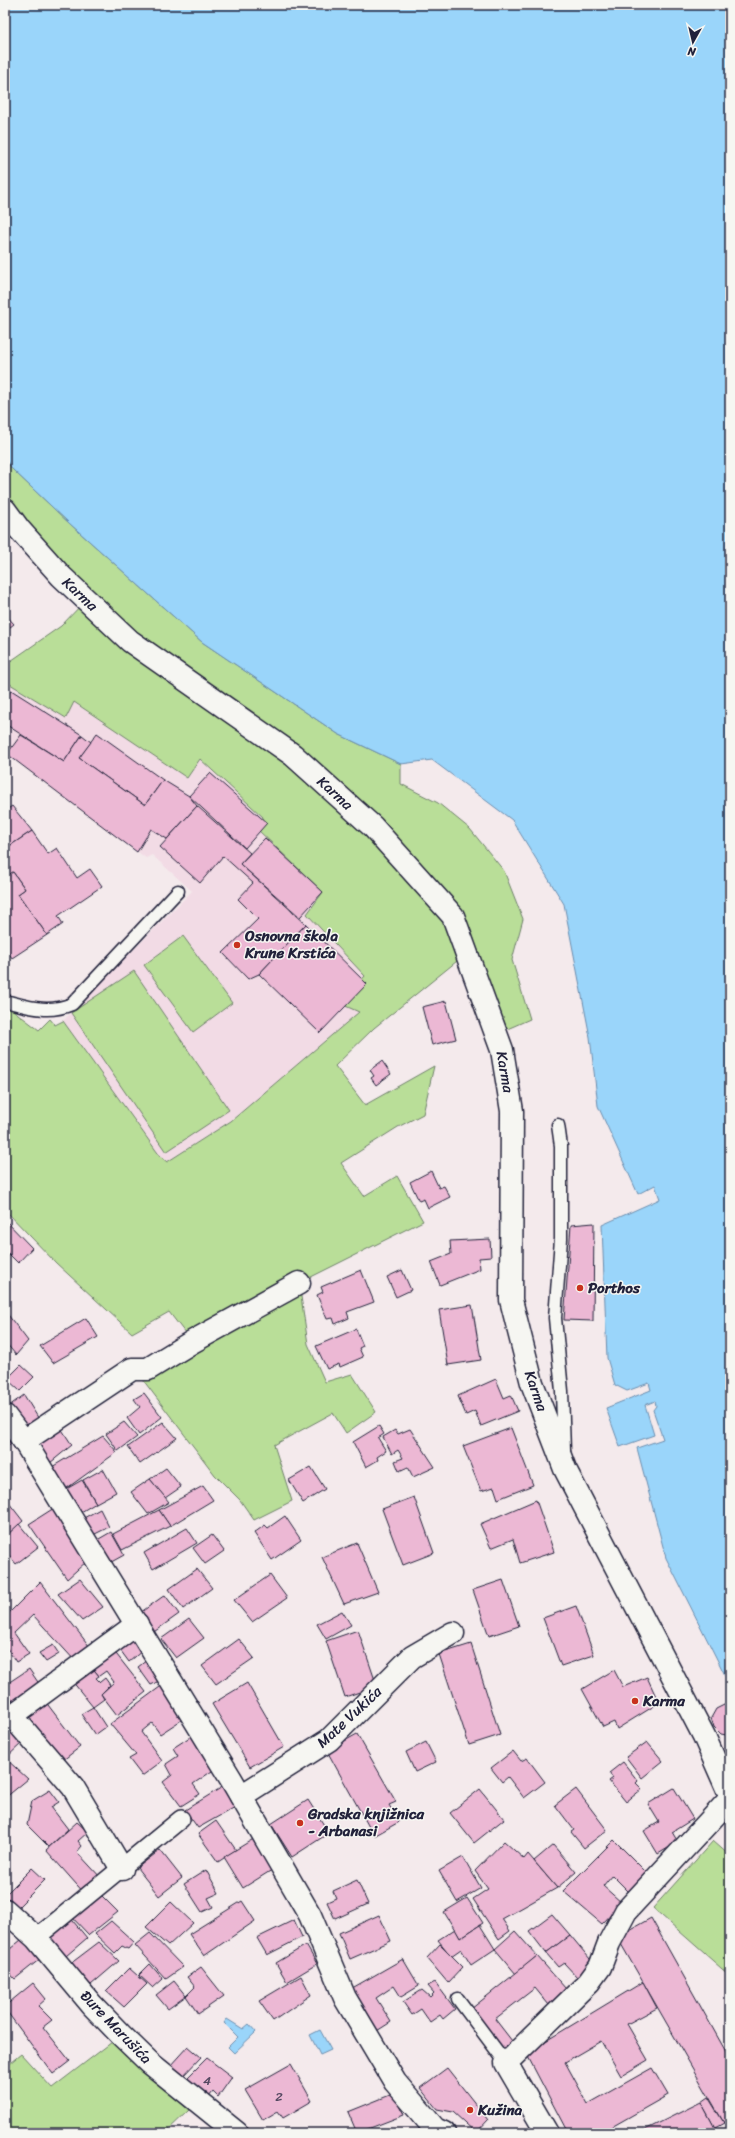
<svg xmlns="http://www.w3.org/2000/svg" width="735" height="2138" font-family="Sriracha,sans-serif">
<rect width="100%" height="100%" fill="#f4eaec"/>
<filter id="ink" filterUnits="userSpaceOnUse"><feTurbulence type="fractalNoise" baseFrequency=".025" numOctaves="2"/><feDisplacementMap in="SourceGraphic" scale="8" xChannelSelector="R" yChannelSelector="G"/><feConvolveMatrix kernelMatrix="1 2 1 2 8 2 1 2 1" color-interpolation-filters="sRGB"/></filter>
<g filter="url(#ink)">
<path fill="#f2dbe5" d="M5 681 65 717 73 702 187 778 200 759 264 818 257 829 323 892 307 914 365 976 341 1004 359 1012 231 1121 167 1162 160 1156 63 1021 192 891 152 855 146 858 5 753Z"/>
<g fill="#b9de98" stroke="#6e806a">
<path d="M5 458 12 469 69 523 202 642 338 734 401 764V784L438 803 470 829 504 871 523 919 512 960 530 1019 496 1034 467 953 374 1028 335 1066 365 1105 434 1066 423 1114 398 1127 341 1163 364 1196 397 1176 423 1221 299 1283 308 1344 325 1382 352 1374 376 1412 346 1433 333 1413 274 1445 292 1501 254 1520 240 1500 215 1475 140 1376 192 1342 169 1312 132 1333 56 1263 5 1210V1004L39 1030 50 1019 55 1025 63 1021 160 1156 167 1162 231 1121 359 1012 341 1004 365 976 307 914 323 892 257 829 263 817 200 759 187 778 74 702 66 718 5 681V665L61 626 86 600 18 529 5 539Z"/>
<path d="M183 936 232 1003 193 1032 144 965Z"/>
<path d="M134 971 229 1110 166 1152 71 1013Z"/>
<path d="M713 1841 730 1856V1976L653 1908Z"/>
<path d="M112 2042 189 2110 165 2133H5V2067L21 2054 52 2088Z"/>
</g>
<g fill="#9ad5fa" stroke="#6a8dae">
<path d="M5 5H730V1685L666 1558 637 1448 663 1439 653 1410 656 1406 655 1401 645 1405 654 1435 620 1447 606 1408 651 1390 649 1383 627 1391 615 1385 607 1358 602 1225 660 1199 655 1185 638 1194 598 1106 590 1037 564 904 512 820 432 760 401 764 338 734 202 642 69 523 12 469 5 458Z"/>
<path d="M227 2019 243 2029 249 2024 256 2032 234 2053 228 2047 238 2037 224 2023Z"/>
<path d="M320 2030 331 2050 320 2055 310 2035Z"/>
</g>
<g fill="#ecb8d4" stroke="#22223b">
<path d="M5 614 14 624 5 631Z"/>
<path d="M11 690 82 735 64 762 5 724V700Z"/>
<path d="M97 733 163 780 145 805 79 758Z"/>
<path d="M21 735 64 762 82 735 91 742 79 758 145 805 163 780 189 796 197 806 167 839 151 829 137 852 7 754Z"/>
<path d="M210 773 267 823 245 848 189 796Z"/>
<path d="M12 806 32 831 5 849V811Z"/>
<path d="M197 806 250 853 240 864 306 924 259 974 248 979 223 953 258 919 238 899 253 883 223 856 200 883 160 847Z"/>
<path d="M32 831 48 854 57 848 77 878 90 869 102 886 58 916 63 924 47 935 18 894 25 889 13 872 5 877V849Z"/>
<path d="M265 838 323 892 300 917 240 864Z"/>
<path d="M13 872 25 889 18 894 47 935 12 958 5 948V877Z"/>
<path d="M306 924 367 984 320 1033 259 974Z"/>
<path d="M446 1001 456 1039 432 1045 422 1007Z"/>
<path d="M382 1061 391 1074 376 1085 371 1078 374 1076 370 1070Z"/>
<path d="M431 1171 439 1188 444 1186 450 1197 428 1208 424 1199 419 1201 410 1182Z"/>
<path d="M5 1220 32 1248 18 1263 5 1250Z"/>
<path d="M594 1223 593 1321 564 1320 571 1225Z"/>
<path d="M490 1239 491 1257 479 1258 480 1269 440 1285 431 1262 451 1254 450 1241Z"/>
<path d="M361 1270 374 1302 347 1312 349 1318 335 1324 333 1318 327 1319 317 1295 323 1292 321 1287Z"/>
<path d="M402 1270 411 1290 396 1297 387 1277Z"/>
<path d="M472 1305 481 1360 448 1365 439 1310Z"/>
<path d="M5 1311 28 1341 16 1355 5 1342Z"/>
<path d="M86 1318 98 1337 53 1363 40 1346Z"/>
<path d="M356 1329 363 1346 359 1348 363 1357 340 1367 339 1364 327 1369 316 1346Z"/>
<path d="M21 1365 34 1377 20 1391 7 1379Z"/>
<path d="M496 1379 504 1398 511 1395 518 1411 481 1426 475 1411 466 1415 458 1396Z"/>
<path d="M144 1393 162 1417 139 1435 127 1418 140 1407 134 1399Z"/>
<path d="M24 1395 42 1424 27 1434 9 1406Z"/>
<path d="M124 1422 137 1437 118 1451 106 1434Z"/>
<path d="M163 1422 177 1438 140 1464 128 1447Z"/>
<path d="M59 1425 72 1445 50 1463 33 1441Z"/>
<path d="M5 1426 16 1440 5 1448Z"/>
<path d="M379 1426 384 1434 378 1438 386 1451 377 1457 378 1460 366 1467 353 1442Z"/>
<path d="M511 1428 533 1485 498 1499 494 1487 481 1491 463 1446Z"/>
<path d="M410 1429 435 1467 413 1477 408 1467 399 1471 395 1461 403 1458 398 1450 392 1454 383 1437 395 1430 398 1434Z"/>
<path d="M103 1436 117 1452 63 1491 47 1470Z"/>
<path d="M311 1467 325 1489 303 1503 289 1480Z"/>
<path d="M166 1468 181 1487 165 1498 150 1479Z"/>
<path d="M103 1469 116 1492 96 1503 83 1480Z"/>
<path d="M150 1479 169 1502 148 1514 131 1492Z"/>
<path d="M82 1480 96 1503 76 1515 63 1491Z"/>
<path d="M203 1486 213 1500 170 1526 159 1510Z"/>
<path d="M414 1497 434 1553 403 1565 382 1509Z"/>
<path d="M536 1500 554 1552 520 1563 513 1539 491 1548 480 1524Z"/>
<path d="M9 1503 23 1521 5 1537V1506Z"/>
<path d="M54 1508 87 1561 67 1579 29 1524Z"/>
<path d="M100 1509 109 1527 91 1536 82 1519Z"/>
<path d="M159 1510 170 1526 122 1550 113 1534Z"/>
<path d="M285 1516 301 1540 272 1560 254 1533 265 1525 268 1528Z"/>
<path d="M19 1524 38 1547 16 1564 5 1550V1537Z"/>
<path d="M187 1528 197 1543 153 1569 144 1553Z"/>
<path d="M111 1532 124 1555 104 1566 92 1543Z"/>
<path d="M212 1535 224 1551 205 1564 193 1548Z"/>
<path d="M357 1543 378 1592 344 1604 322 1557Z"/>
<path d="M197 1569 212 1588 183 1609 169 1589Z"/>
<path d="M270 1575 287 1598 252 1622 234 1600Z"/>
<path d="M80 1579 103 1607 82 1621 58 1594Z"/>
<path d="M503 1580 519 1626 489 1636 473 1590Z"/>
<path d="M40 1582 93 1651 76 1662 33 1615 14 1633 29 1654 16 1662 5 1645V1641L8 1639 5 1634V1617Z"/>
<path d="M165 1595 179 1614 151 1634 137 1615Z"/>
<path d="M576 1606 594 1655 561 1666 543 1618Z"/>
<path d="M342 1611 351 1625 326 1639 317 1624Z"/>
<path d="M189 1619 204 1638 176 1658 161 1639Z"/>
<path d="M358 1630 377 1686 345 1697 326 1641Z"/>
<path d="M132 1637 143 1650 129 1662 118 1647Z"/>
<path d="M239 1639 254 1658 216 1684 202 1666Z"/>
<path d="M471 1644 500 1735 469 1745 439 1654Z"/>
<path d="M53 1645 59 1654 46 1662 39 1653Z"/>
<path d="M113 1650 146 1692 117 1715 101 1694 114 1682 106 1671 99 1676 91 1666Z"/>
<path d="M151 1657 165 1678 151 1685 138 1667Z"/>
<path d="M91 1666 99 1676 96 1678 100 1682 105 1678 110 1685 101 1694 104 1699 93 1707 72 1681Z"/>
<path d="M29 1669 42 1688 17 1706 5 1691V1685Z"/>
<path d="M614 1670 623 1687 647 1677 659 1703 617 1729 614 1722 603 1727 582 1689Z"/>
<path d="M247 1683 284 1747 250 1767 212 1704Z"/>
<path d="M164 1684 186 1717 160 1734 152 1723 141 1732 162 1761 142 1776 129 1759 136 1755 110 1724Z"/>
<path d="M45 1701 80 1747 58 1764 23 1719Z"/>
<path d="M724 1705H730V1734L726 1735 721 1734 714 1727 711 1718 716 1709Z"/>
<path d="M93 1707 106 1727 95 1735 81 1714Z"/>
<path d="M12 1728 23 1742 6 1758 5 1732Z"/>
<path d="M357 1734 396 1802 389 1805 399 1822 374 1836 327 1751Z"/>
<path d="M193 1735 215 1769 193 1784 200 1794 181 1806 163 1782 172 1775 166 1764 178 1756 173 1748Z"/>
<path d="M426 1742 436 1762 415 1772 406 1752Z"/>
<path d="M647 1742 663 1761 642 1778 626 1757Z"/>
<path d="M513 1751 521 1761 527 1758 545 1782 524 1798 508 1777 502 1782 491 1768Z"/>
<path d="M5 1758 28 1779 5 1798Z"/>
<path d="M623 1762 638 1781 636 1783 642 1789 626 1802 609 1781 613 1778 609 1773Z"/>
<path d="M224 1786 237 1806 198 1828 185 1810Z"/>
<path d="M674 1788 693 1819 672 1832 678 1842 658 1854 644 1831 659 1822 648 1804Z"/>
<path d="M480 1789 504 1819 474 1843 450 1813Z"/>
<path d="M576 1789 607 1830 584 1848 571 1832 574 1830 555 1805Z"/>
<path d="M50 1790 59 1802 51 1807 68 1829 49 1847 27 1825 32 1801Z"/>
<path d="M308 1800 329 1833 292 1857 271 1824Z"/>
<path d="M216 1821 236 1850 218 1862 198 1834Z"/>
<path d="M77 1822 88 1832 78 1841 82 1846 77 1852 102 1879 85 1894 46 1850Z"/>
<path d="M255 1838 275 1868 243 1888 224 1857Z"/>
<path d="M614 1840 651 1877 633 1896 612 1875 603 1886 622 1903 602 1924 563 1891Z"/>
<path d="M504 1841 524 1859 528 1854 557 1888 502 1919 510 1931 499 1939 473 1899 488 1889 475 1871Z"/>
<path d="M553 1845 576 1872 557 1888 534 1861Z"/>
<path d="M160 1850 182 1878 159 1896 137 1868Z"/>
<path d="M463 1857 481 1888 457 1902 439 1871Z"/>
<path d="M32 1868 45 1880 16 1909 5 1900V1895Z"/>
<path d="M206 1870 219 1893 208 1898 213 1907 202 1912 184 1884Z"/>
<path d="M357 1880 368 1904 335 1919 327 1902 336 1898 333 1891Z"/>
<path d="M98 1892 118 1912 89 1935 69 1914Z"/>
<path d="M467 1898 483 1923 460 1938 444 1912Z"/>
<path d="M242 1901 255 1921 204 1956 189 1934Z"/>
<path d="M171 1902 193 1923 168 1946 146 1927Z"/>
<path d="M552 1914 570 1935 546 1953 529 1931Z"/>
<path d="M68 1915 87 1938 66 1956 45 1933Z"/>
<path d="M379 1915 391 1941 350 1959 339 1933Z"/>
<path d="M651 1918 730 2059V2119L724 2123 617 1937Z"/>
<path d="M294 1920 302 1937 267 1955 257 1938Z"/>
<path d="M111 1921 134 1942 128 1949 122 1946 115 1953 95 1934Z"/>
<path d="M480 1925 495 1949 471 1965 461 1949 451 1956 438 1940 455 1929 460 1938Z"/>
<path d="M515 1931 537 1956 516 1974 495 1949Z"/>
<path d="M150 1933 183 1967 166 1979 135 1945Z"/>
<path d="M570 1935 595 1965 578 1978 564 1963 558 1967 546 1953Z"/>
<path d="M21 1940 40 1959 15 1979 5 1968V1953Z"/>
<path d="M99 1942 119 1961 91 1985 70 1964Z"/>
<path d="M440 1944 463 1967 448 1983 427 1958Z"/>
<path d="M306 1945 317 1964 287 1982 276 1963Z"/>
<path d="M537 1956 566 1989 549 2005 535 1988 495 2019 512 2041 501 2050 471 2009Z"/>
<path d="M403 1959 419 1986 401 1997 394 1986 376 1998 391 2022 372 2034 347 1991Z"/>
<path d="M150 1964 163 1979 153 1988 139 1975Z"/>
<path d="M201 1967 224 1996 198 2014 186 1996 195 1987 187 1977Z"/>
<path d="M129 1968 147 1984 124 2007 106 1991Z"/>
<path d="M301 1976 311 1995 273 2021 259 2001Z"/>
<path d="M174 1981 186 1996 168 2009 156 1995Z"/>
<path d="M435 1982 455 2009 443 2019 440 2015 430 2022 421 2009 412 2015 403 2002 422 1990 430 1997 434 1993 428 1986Z"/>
<path d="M643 1982 657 2008 627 2024 648 2060 621 2076 601 2041 565 2062 588 2104 652 2068 668 2095 601 2133H568L526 2053Z"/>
<path d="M33 1983 46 1999 38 2006 52 2020 43 2027 70 2061 53 2074 5 2009V2006Z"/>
<path d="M188 2046 201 2057 182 2077 169 2067Z"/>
<path d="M207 2058 232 2077 218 2097 213 2092 204 2103 181 2084Z"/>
<path d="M291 2064 312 2101 283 2118 278 2111 263 2120 245 2090Z"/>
<path d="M447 2068 488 2120 476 2133 453 2112 437 2109 420 2088Z"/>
<path d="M395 2093 404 2115 357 2133 348 2112Z"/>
<path d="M708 2097 724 2123 715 2128 701 2102Z"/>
<path d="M701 2102 715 2128 705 2133H639Z"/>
<path d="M215 2127 220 2133H208Z"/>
</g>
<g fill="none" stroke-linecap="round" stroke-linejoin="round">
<g stroke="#22223b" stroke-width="15">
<g id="service">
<path d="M5 1001C29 1007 48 1014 72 1004L178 891"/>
<path d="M558 1125 561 1146V1239L555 1318 562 1391 564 1451"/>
<path d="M458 1999 506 2063"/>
</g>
</g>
<g stroke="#22223b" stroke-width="20">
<path id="pedestrian" d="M36 1938 181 1819"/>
</g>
<g stroke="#22223b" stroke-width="25">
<g id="minor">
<path d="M5 510 19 529 61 576 130 641 293 755 373 827 453 916 502 1050 512 1111 511 1300 532 1383 565 1469 704 1736 730 1795"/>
<path d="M5 1416 24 1441 231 1779 310 1915 345 1998 395 2082 435 2129 444 2133"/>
<path d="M24 1441 132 1369H148L192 1342 299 1283"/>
<path d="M12 1716 73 1787 122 1869"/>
<path d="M5 1721 137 1624"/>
<path d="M241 1796 329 1740 412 1657 453 1633"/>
<path d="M5 1910 36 1938 92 2005 121 2035 150 2063 237 2133"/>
<path d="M547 2133 506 2063 589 1982 600 1967 609 1943 626 1911 730 1799"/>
</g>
</g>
<use href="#service" stroke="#f6f6f2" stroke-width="12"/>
<use href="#pedestrian" stroke="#f6f6f2" stroke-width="17"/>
<use href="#minor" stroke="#f6f6f2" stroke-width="22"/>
</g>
</g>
<g fill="#c8321e" stroke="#f6f6f2" stroke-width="1.5">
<circle cx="237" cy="945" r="4"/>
<circle cx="580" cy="1288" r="4"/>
<circle cx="635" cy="1701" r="4"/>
<circle cx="300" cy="1823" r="4"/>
<circle cx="470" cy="2110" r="4"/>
</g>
<g text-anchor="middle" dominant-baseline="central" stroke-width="3" stroke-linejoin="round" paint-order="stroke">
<g font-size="13" fill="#544861">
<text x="207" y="2080">4</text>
<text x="279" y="2096">2</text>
</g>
<g font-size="15" fill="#22223b" stroke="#f6f6f2">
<text transform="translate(80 594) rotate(43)">Karma</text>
<text transform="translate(335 793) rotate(42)">Karma</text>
<text transform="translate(505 1072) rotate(80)">Karma</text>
<text transform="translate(536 1391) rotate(71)">Karma</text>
<text transform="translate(349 1717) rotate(-43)">Mate Vukića</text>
<text transform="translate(116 2027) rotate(46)">Đure Marušića</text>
</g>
<g font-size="15" font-weight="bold" fill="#22223b" stroke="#f6f6f2" text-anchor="start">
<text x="245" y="936">Osnovna škola<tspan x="245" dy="17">Krune Krstića</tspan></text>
<text x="588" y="1288">Porthos</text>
<text x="643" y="1701">Karma</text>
<text x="308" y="1814">Gradska knjižnica<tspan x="308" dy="17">- Arbanasi</tspan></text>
<text x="478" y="2110">Kužina</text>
</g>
</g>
<rect width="735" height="2138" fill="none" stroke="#f6f6f2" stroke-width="20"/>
<rect x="10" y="10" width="715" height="2118" fill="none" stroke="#22223b" stroke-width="1.5" filter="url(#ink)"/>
<g transform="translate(693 42) rotate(188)" stroke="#f6f6f2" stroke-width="3" paint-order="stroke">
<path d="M0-3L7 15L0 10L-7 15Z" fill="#22223b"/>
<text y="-6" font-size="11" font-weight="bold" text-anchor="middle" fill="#22223b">N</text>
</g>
</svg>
